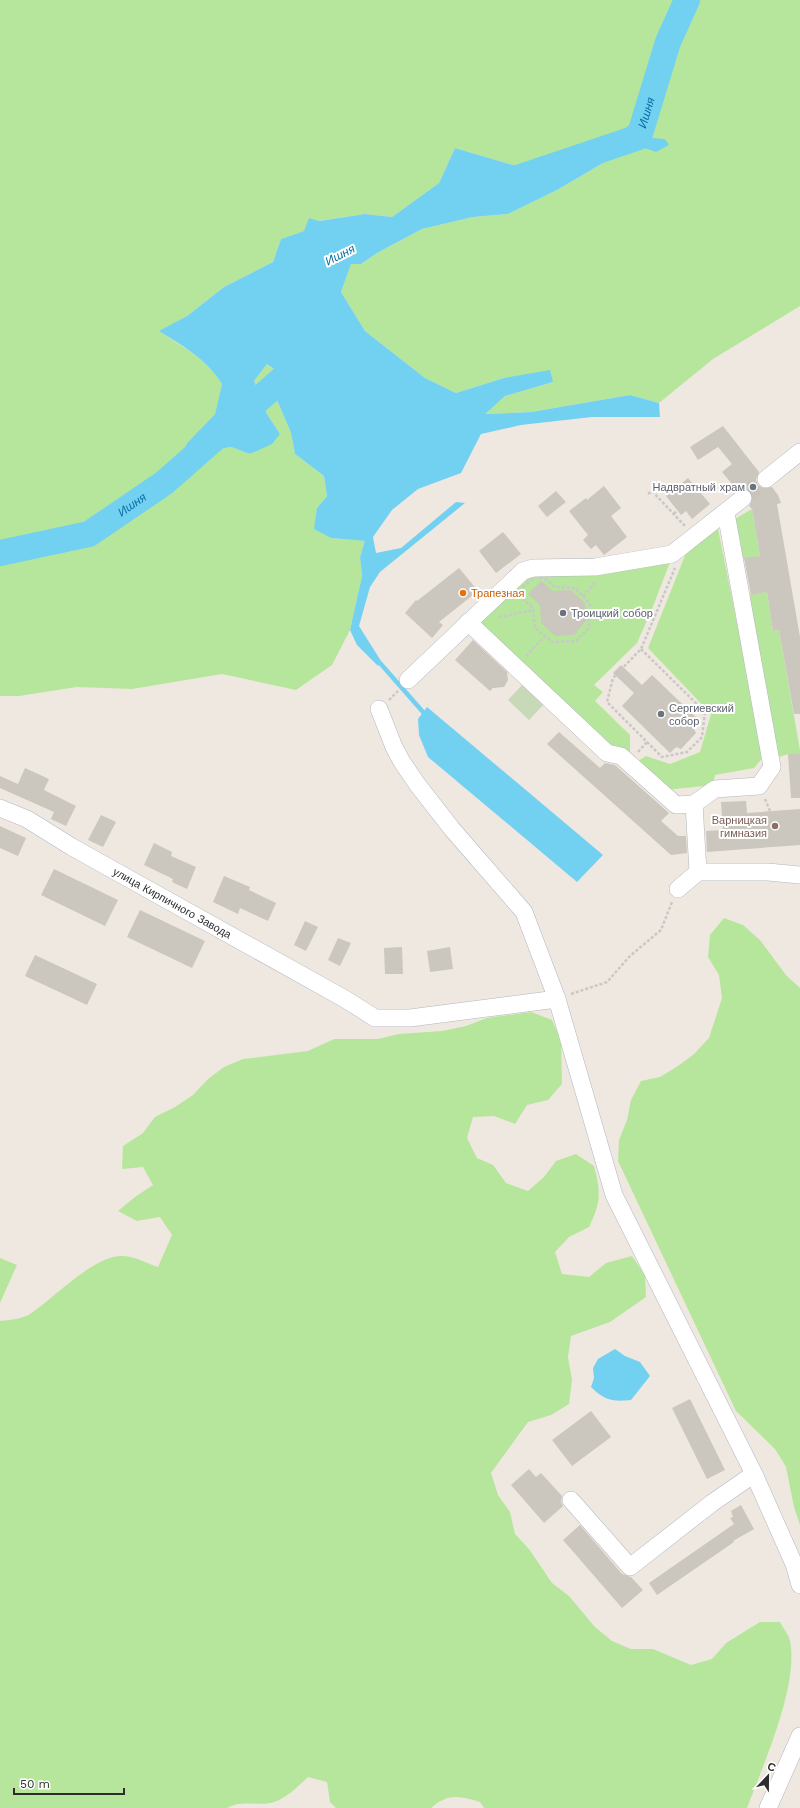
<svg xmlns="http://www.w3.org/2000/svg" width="800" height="1808" font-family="'Work Sans',sans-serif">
<rect width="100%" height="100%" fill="#efe8e0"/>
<g fill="#b6e69c">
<path d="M0 0H800V306L713 359 659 403 630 395 531 412 484 414 505 396 553 382 504 378 456 393 425 378 365 331 341 292 351 263 361 264 377 253 422 229 473 217 508 214 557 190 615 156 642 147 639 137 646 118 632 122 617 136 540 173 455 148 439 183 392 217 365 214 318 221 304 231 281 239 273 262 224 287 187 316 160 331C184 350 205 355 222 384L215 414 187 443 183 452 168 464 164 482 178 476 184 460 202 452 231 447 250 454 280 434 267 414 254 381 267 364 277 371 271 378 274 393 291 433 295 454 324 476 327 496 317 508 331 538 366 541 360 556 362 576 350 630 332 665 296 690 222 674 132 689 77 687 19 696H0Z"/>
<path d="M752 509 760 556 742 559 749 595 767 592 773 631 779 630 800 750V754H788L776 758 733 520Z"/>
<path d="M718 529 764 756 754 768 715 775 713 785 666 790 635 763 646 756 670 764 700 752 711 714 648 648 688 548Z"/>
<path d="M672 557 652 609 637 643 594 685 603 692 595 701 630 735V752L612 749 475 622 525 573Z"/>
<path d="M724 918 743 925 760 940 786 975 800 988V1525L794 1507 786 1467 775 1449 736 1411 618 1161 619 1140 627 1120 631 1100 641 1081 660 1077 678 1066 694 1054 709 1038 722 998 719 975 708 957 710 935Z"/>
<path d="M531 1012 552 1020 561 1040 562 1084 548 1100 527 1105 515 1124 494 1116 473 1117 467 1138 477 1158 493 1165 506 1183 528 1191 544 1177 556 1161 576 1154 594 1166C601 1193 601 1202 589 1227L569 1237 555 1252 562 1274 589 1277 606 1263 632 1256 645 1275 646 1297 610 1322 571 1336 568 1357 572 1380 569 1404 551 1415 528 1422 491 1473 498 1495 510 1512 515 1534 529 1549 552 1583 569 1596 595 1627 612 1641 631 1649H653L691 1665 712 1659 726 1643 760 1622H780C783 1628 789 1635 790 1641 799 1686 763 1765 747 1808H484L480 1802C460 1796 448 1793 431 1808H336L330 1802 327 1782 308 1777C298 1786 287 1798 274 1802 259 1807 242 1799 227 1808H0V1321C9 1320 22 1319 30 1314 54 1298 91 1258 120 1256 133 1255 146 1263 158 1267L172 1235 160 1217 137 1221 118 1211 135 1197 153 1185 143 1167 122 1169 123 1146 143 1133 155 1117 175 1107 193 1095 208 1079 224 1067 243 1059 308 1051 334 1039H378L399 1034 442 1031 466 1026 487 1018Z"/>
<path d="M0 1258 17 1265 0 1303Z"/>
</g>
<path fill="#c8d9b7" d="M525 682 546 702 529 720 508 700Z"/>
<g fill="#72d1f1">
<path d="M646 117 639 137 665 139 669 145 656 152 642 147 615 156 557 190 508 214 473 217 422 229 377 253 361 264H351L341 292 365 331 425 378 456 393 504 378 550 370 553 382 505 396 485 414 531 412 630 395 659 403 660 417H592L521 425 481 434 461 473 418 489 392 510 373 537 376 553 401 548 456 502 465 503 380 572 370 587 359 626 381 661 378 666 357 645 350 630 362 576 360 557 365 541 331 538 314 529 317 508 327 496 324 476 295 454 291 433 274 393 271 378 277 371 267 364 254 381 267 414 280 434 272 444 250 454 231 447 202 452 184 460 178 476 164 483 168 464 183 452 187 443 215 414 222 384C207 359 184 347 159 331L187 316 224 287 273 262 281 239 304 231 309 218 319 221 365 214 392 217 439 183 455 148 540 173 617 136 632 122Z"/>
<path d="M427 707 603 855 577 882 428 757 419 735 418 719Z"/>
<path d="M615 1349 625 1356 640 1362 650 1376 631 1400C612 1402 604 1400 591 1387L594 1378 593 1368 598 1359Z"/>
</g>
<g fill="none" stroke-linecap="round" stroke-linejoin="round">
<path stroke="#72d1f1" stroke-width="4.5" d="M380 663 423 712"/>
<g stroke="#72d1f1" stroke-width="26">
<path id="s1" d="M503 183 639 137 668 42 687 0"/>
<path id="s2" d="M0 553 89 534 164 483 299 364"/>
</g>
</g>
<g fill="#cbc6be">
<path d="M723 426 759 472 756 480 758 485 763 488 772 487 778 495 781 503 777 504 800 637V714H794L779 630 773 631 767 592 751 595 744 558 760 556 752 509 749 506 752 501 753 496 751 492 746 489 741 488 737 490 722 472 732 464 718 447 698 460 690 447Z"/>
<path d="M688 478 710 504 692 519 686 511 681 515 666 496Z"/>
<path d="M604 486 621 508 611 516 627 537 604 555 596 545 591 549 583 540 588 535 569 511 586 498 587 500Z"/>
<path d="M556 491 566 502 547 517 538 506Z"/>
<path d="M503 532 521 554 496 573 479 551Z"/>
<path d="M459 568 478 591 439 622 443 625 432 638 405 613 416 600 417 601Z"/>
<path d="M541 581 553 591 571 590 585 603 586 621 574 635 555 636 541 623 540 605 528 594Z"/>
<path d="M473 640 507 672 508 680 504 687 493 688 490 691 455 660Z"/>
<path d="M621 665 642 685 652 675 701 722 694 729 696 733 681 749 676 747 670 753 622 706 634 693 613 673Z"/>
<path d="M559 732 600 768 605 763 615 765 669 813 661 821 678 836H686L687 853 671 855 547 744Z"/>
<path d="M788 754H800V798H791Z"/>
<path d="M25 768 49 779 44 790 76 806 66 826 51 819 54 812 0 788V776L18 784Z"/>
<path d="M746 801 747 813 800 809V845L707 852 706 831 723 830 721 802Z"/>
<path d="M101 815 116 822 103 847 88 840Z"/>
<path d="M0 826 26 838 18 856 0 848Z"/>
<path d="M154 843 172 852 171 856 196 867 187 889 172 882 173 879 144 865Z"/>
<path d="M54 869 118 900 105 926 41 895Z"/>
<path d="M224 876 250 887 249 890 276 903 268 921 240 908 238 914 213 902Z"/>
<path d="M140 910 205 941 192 968 127 937Z"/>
<path d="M305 921 318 927 306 951 294 945Z"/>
<path d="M338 938 351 943 340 966 328 960Z"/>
<path d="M402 947 403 974H385L384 948Z"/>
<path d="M450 947 453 969 430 972 427 951Z"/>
<path d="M35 955 97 984 87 1005 25 976Z"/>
<path d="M690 1399 725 1470 707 1479 672 1408Z"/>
<path d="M591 1411 611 1437 572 1466 552 1440Z"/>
<path d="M529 1469 536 1477 541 1473 562 1496 561 1502 563 1506 544 1523 511 1485Z"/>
<path d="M741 1505 754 1529 733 1541 734 1542 657 1595 649 1583 734 1524 730 1518 733 1517 731 1511Z"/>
<path d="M580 1525 622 1574 631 1577 643 1590 622 1608 563 1540Z"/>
</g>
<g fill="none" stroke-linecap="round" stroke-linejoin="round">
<path stroke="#c8c3bc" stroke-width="17" stroke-dasharray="17 8" stroke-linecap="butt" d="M743 498 766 479"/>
<g stroke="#b3b6c1" stroke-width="18">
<g id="minor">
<path d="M766 479 800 452"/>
<path d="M468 622 607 753 621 756 676 805 694 804 698 872"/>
<path d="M408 680 523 571 533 568 595 567 672 554 743 498"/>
<path d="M379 709 394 747 402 762 417 784 452 829 524 912 557 999 614 1195 754 1474 794 1564 800 1585"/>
<path d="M694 804 715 789 759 786 772 767 726 513"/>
<path id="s3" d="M0 808 27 819 72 847 345 999 375 1018H410L557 999"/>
<path d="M678 889 698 872H768L800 875"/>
<path d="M571 1500 630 1567 712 1503 754 1474"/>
<path d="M768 1808 800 1736"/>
</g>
</g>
<g stroke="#c8c8c8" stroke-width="2.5" stroke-dasharray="3 2" stroke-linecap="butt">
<path d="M648 494 652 491 685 526"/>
<path d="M674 514 677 510"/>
<path d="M535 576 547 580 555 587 575 588 590 603 589 628 576 641 552 642 535 628 533 608 522 598 523 587Z"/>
<path d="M583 596 595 583"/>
<path d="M499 617 534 610"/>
<path d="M641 649 705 712 702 737 687 752 662 757 607 702 613 678 641 649 675 568"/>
<path d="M526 656 545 636"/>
<path d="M389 700 398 691"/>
<path d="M638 752 647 742"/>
<path d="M765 799 770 811"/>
<path d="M571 994 607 982 630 956 661 930 672 902"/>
</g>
<use href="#minor" stroke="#fff" stroke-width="17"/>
</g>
<g fill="#6b7280" stroke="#fff" stroke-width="1.5">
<circle cx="753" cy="487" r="4"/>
<circle cx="563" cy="613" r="4"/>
<circle cx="661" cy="714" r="4"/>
</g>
<circle fill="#e8710a" stroke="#fff" stroke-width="1.5" cx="463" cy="593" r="4"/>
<circle fill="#8d6e63" stroke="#fff" stroke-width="1.5" cx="775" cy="826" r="4"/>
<g text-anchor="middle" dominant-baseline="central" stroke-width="4" stroke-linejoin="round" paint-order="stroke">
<g font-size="11" fill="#5b616d" stroke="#fff" text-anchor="start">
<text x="745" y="487" text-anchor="end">Надвратный храм</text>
<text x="571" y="613">Троицкий собор</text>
<text x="669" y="708">Сергиевский<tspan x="669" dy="13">собор</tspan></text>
</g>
<g font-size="11" fill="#c56008" stroke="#fff" text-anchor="start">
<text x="471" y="593">Трапезная</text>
</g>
<g font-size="11" fill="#785e54" stroke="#fff" text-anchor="end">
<text x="767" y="820">Варницкая<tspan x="767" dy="13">гимназия</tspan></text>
</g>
<g font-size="11" fill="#2d2d2d" stroke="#fff">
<text stroke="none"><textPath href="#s3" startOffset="197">улица Кирпичного Завода</textPath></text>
</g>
<g font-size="12" font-style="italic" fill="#0b70a4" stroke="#fff">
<text stroke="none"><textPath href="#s1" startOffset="169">Ишня</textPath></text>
<text transform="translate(340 255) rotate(-27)">Ишня</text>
<text stroke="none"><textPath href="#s2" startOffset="143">Ишня</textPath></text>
</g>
</g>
<g transform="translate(768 1776) rotate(22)" stroke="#ffffff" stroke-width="3" paint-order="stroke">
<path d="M0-3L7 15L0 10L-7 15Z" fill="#2d2d2d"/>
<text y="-6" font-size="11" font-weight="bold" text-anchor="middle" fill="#2d2d2d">С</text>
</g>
<path d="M14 1788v6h110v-6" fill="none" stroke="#2d2d2d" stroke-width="2"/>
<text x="20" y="1788" font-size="12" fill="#2d2d2d" stroke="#ffffff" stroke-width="3" paint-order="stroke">50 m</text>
</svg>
